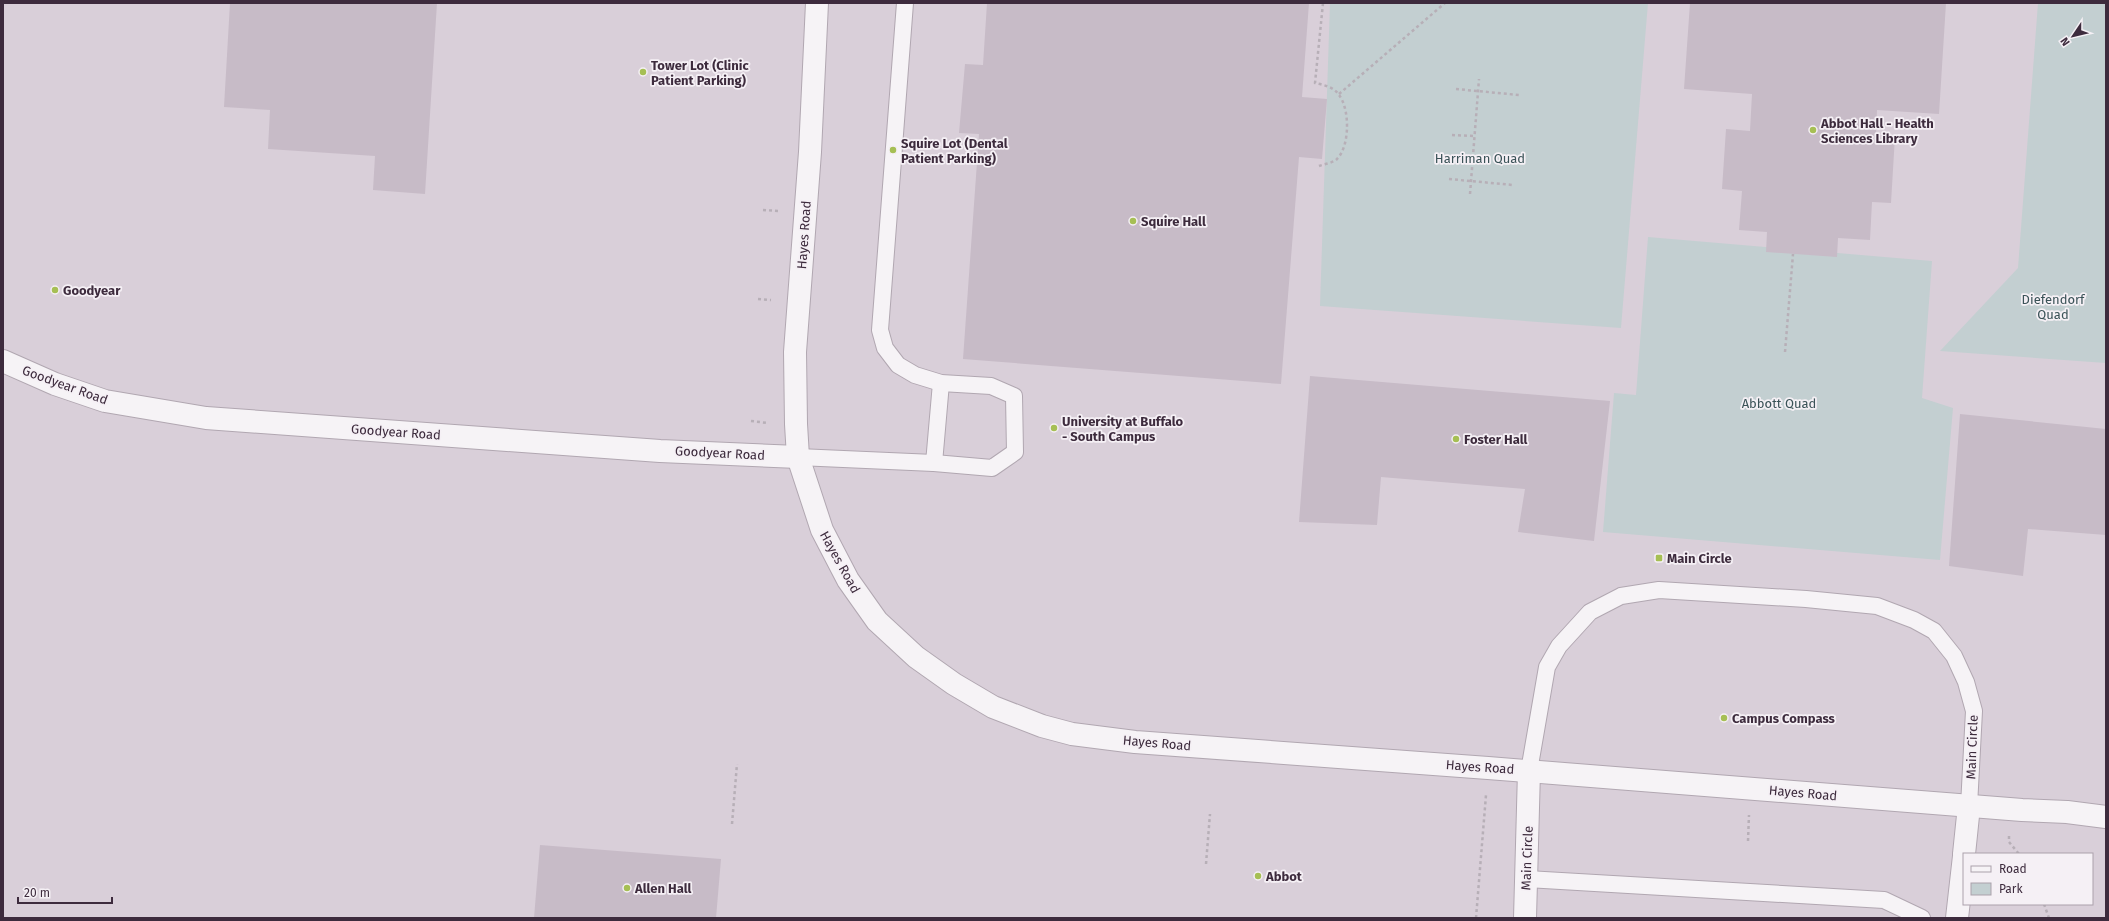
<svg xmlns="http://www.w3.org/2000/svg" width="2109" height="921" font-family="'Fira Sans',sans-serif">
<rect width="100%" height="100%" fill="#e8e1e8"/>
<path fill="#d9cfd9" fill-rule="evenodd" d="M3 3H2106V918H3ZM1964 854H2092V904H1964Z"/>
<g fill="#c3cfd1">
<path d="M1330 3H1648L1621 328 1320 306Z"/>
<path d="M2038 3H2106V363L1940 351 2018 268Z"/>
<path d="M1648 237 1932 261 1922 398 1953 408 1940 560 1603 532 1614 393 1636 395Z"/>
</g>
<g fill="#c7bbc7">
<path d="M230 3H437L425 194 373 190 375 156 268 149 270 110 224 107Z"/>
<path d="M987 3H1309L1302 97 1327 99 1322 159 1299 157 1281 384 963 359 979 134 959 133 965 64 983 65Z"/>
<path d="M1690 3H1946L1939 114 1877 110 1876 135 1895 136 1891 203 1872 202 1870 240 1838 238 1837 257 1766 252 1767 232 1739 230 1742 191 1722 189 1726 129 1750 131 1752 94 1684 89Z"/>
<path d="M1310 376 1610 401 1594 541 1518 532 1525 489 1381 477 1377 525 1299 522Z"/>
<path d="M1960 414 2106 429V535L2028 529 2023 576 1949 566Z"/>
<path d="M540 845 721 859 716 918H534Z"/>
</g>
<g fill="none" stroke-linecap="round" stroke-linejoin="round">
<g stroke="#b1a7b1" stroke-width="18">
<g id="lane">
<path d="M798 457 934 463 992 468 1015 452 1014 396 991 386 941 383 915 375 898 365 885 348 880 330 905 3"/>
<path d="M934 463 941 383"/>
<path d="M1529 771 1547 667 1559 646 1590 612 1621 596 1659 590 1806 599 1877 606 1914 620 1934 631 1954 656 1966 682 1974 711 1969 806"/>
<path d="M1527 879 1884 900 1922 918"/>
</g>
</g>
<g stroke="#b1a7b1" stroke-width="24">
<g id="street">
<path d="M817 3 810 152 795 352 796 424 798 457 822 530 848 580 877 621 916 657 954 684 993 707 1042 726 1072 734 1135 742 1488 768 2022 810 2067 812 2106 817"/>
<path d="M3 361 55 384 105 401 206 418 660 451 798 457"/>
<path d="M1964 854 1969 806"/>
<path d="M1525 918 1529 771"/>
<path d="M1957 918 1964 856"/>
</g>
</g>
<g stroke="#b7afb7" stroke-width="2.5" stroke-dasharray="3 3" stroke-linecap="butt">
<path d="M1456 89 1519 95"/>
<path d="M1339 94 1445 3"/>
<path d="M1452 135 1474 136"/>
<path d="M1319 166C1324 164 1333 163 1337 159 1350 146 1350 109 1339 95 1334 87 1324 85 1315 83L1323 3"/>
<path d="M1449 179 1513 185"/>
<path d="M1470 194 1479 79"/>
<path d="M763 210 779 211"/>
<path d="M758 299 771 300"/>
<path d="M1785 352 1793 254"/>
<path d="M751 421 768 423"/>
<path d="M732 824 737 764"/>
<path d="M2009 836V842L2019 854"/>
<path d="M1748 841 1749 815"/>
<path d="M1206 864 1210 814"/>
<path d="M2044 904 2049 918"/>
<path d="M1476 918 1486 795"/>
</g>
<use href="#lane" stroke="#f6f3f6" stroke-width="16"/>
<use href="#street" stroke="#f6f3f6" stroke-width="22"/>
</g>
<g fill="#a6bf54" stroke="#f5f0f5" stroke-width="1.5">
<circle cx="643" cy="72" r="4"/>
<circle cx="1813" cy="130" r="4"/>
<circle cx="893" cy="150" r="4"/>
<circle cx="1133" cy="221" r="4"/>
<circle cx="55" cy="290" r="4"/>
<circle cx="1054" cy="428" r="4"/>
<circle cx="1456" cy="439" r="4"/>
<rect x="1655" y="554" width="8" height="8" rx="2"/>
<circle cx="1724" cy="718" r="4"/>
<circle cx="1258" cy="876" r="4"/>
<circle cx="627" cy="888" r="4"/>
</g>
<g text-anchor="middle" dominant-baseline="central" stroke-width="3.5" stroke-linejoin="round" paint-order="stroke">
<g font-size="13" font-weight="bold" fill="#3d2b3d" stroke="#f5f0f5" text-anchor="start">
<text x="651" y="65">Tower Lot (Clinic<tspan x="651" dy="15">Patient Parking)</tspan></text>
<text x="1821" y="123">Abbot Hall - Health<tspan x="1821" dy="15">Sciences Library</tspan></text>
<text x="901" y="143">Squire Lot (Dental<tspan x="901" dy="15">Patient Parking)</tspan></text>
<text x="1141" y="221">Squire Hall</text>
<text x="63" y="290">Goodyear</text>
<text x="1062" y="421">University at Buffalo<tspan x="1062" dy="15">- South Campus</tspan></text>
<text x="1464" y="439">Foster Hall</text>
<text x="1667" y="558">Main Circle</text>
<text x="1732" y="718">Campus Compass</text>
<text x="1266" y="876">Abbot</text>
<text x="635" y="888">Allen Hall</text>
</g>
<g font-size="13" fill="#3a5257" stroke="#f5f0f5">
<text x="1480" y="158">Harriman Quad</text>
<text x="2053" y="299">Diefendorf<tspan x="2053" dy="15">Quad</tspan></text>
<text x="1779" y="403">Abbott Quad</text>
</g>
<g font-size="13" fill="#3d2b3d" stroke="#f5f0f5">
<text transform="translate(804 235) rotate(-86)">Hayes Road</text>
<text transform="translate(65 385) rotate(20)">Goodyear Road</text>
<text transform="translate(396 432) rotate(4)">Goodyear Road</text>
<text transform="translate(720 453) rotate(3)">Goodyear Road</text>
<text transform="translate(840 562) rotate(61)">Hayes Road</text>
<text transform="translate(1157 743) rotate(5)">Hayes Road</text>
<text transform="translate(1972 747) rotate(-88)">Main Circle</text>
<text transform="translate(1480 767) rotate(4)">Hayes Road</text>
<text transform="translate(1803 793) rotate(5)">Hayes Road</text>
<text transform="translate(1527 858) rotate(-88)">Main Circle</text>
</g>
</g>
<rect width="2109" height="921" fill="none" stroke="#3d2b3d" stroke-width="8"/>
<rect x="1963" y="853" width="130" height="52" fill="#f5f0f5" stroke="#aba1ab"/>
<rect x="1971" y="866" width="20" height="6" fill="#f6f3f6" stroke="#aba1ab"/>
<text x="1999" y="873" font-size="12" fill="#3d2b3d">Road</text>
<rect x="1971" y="883" width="20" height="12" fill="#c3cfd1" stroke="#aba1ab"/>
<text x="1999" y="893" font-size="12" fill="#3d2b3d">Park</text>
<g transform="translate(2073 36) rotate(235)" stroke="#f5f0f5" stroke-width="3" paint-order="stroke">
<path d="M0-3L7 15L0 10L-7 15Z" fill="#3d2b3d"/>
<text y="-6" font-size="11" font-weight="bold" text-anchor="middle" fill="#3d2b3d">N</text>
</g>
<path d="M18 897v6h94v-6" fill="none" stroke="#3d2b3d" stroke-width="2"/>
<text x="24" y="897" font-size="12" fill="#3d2b3d" stroke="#f5f0f5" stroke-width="3" paint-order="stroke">20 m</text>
</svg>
